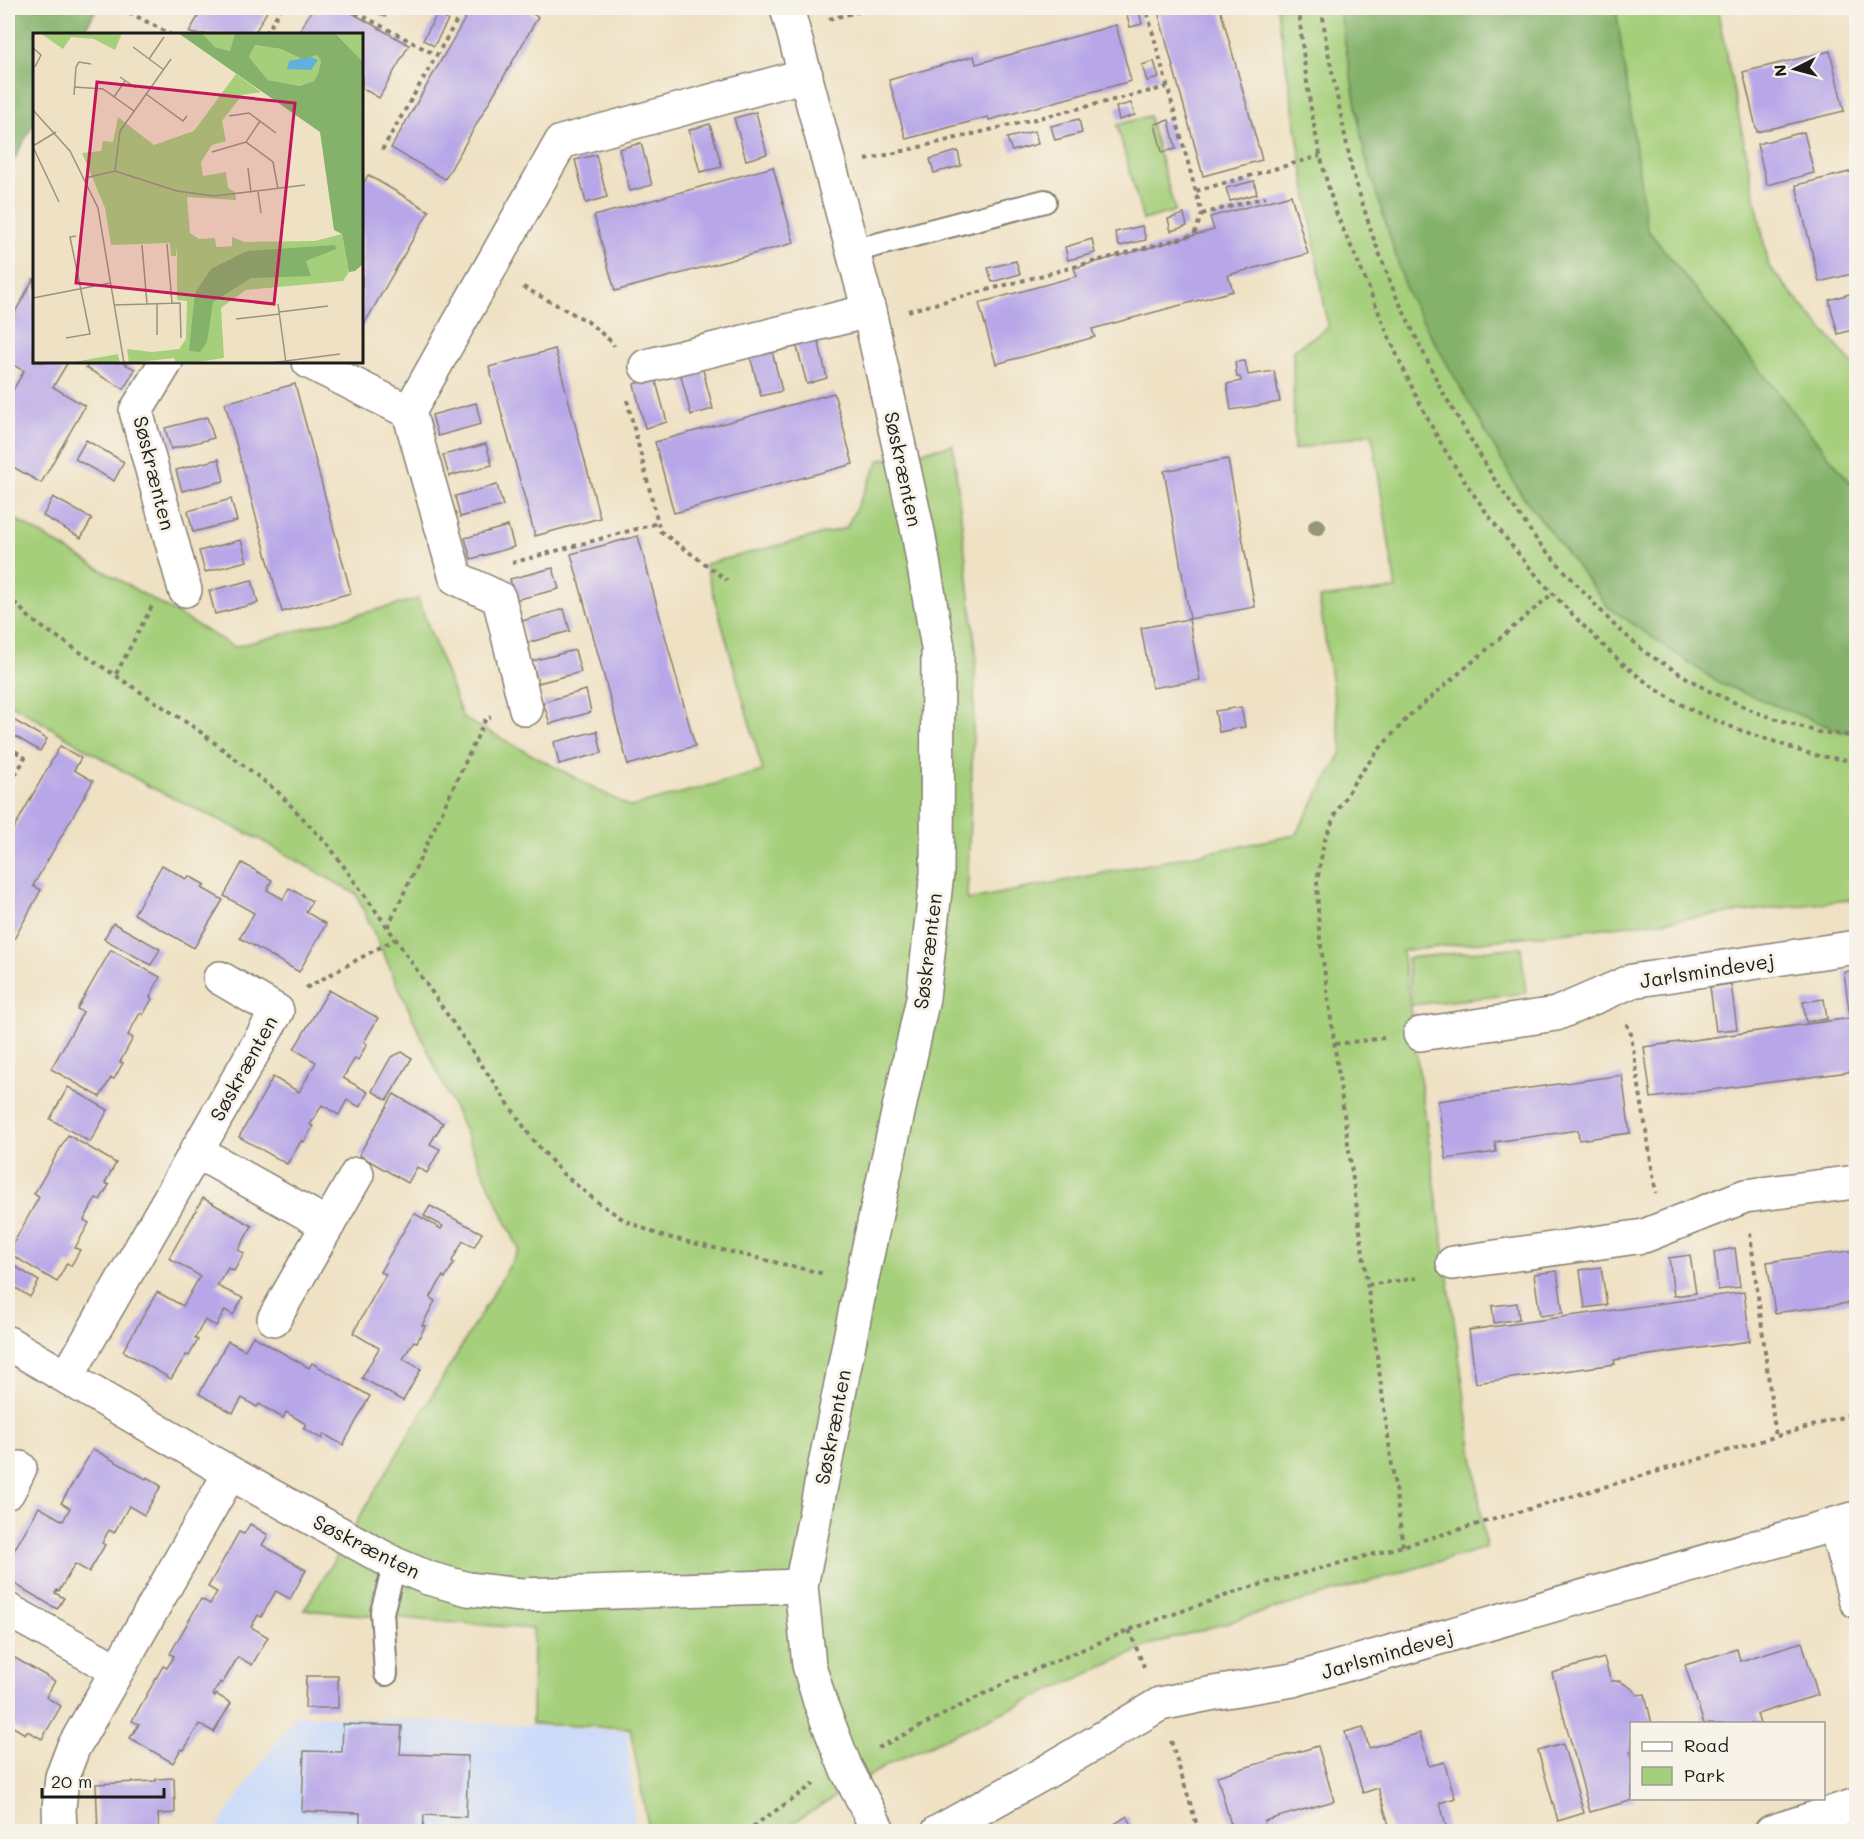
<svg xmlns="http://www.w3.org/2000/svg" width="1864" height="1839" font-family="Mali,sans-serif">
<rect width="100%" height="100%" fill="#f7f3e8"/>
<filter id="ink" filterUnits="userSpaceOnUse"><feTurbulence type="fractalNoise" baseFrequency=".0167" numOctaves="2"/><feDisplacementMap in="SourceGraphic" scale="12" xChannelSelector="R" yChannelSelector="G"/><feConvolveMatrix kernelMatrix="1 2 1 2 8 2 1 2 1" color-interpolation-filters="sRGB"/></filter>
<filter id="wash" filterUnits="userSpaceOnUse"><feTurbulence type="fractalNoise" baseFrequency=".008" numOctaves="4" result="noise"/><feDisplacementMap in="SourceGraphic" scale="24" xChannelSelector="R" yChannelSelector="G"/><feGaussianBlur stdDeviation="1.35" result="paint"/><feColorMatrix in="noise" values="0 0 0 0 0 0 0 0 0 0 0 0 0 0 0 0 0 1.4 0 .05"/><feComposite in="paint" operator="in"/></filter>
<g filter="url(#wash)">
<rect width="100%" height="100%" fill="#efe1c3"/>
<path fill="#ccdbf9" d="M295 1715 521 1725 627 1731 636 1831 214 1832Z"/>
<g fill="#a5cf7a" stroke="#60764b" stroke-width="1.5">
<path d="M1277 8H1717L1769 267 1856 368V899L1402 951 1486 1548 1153 1644 887 1765 780 1831H649L630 1728 532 1724 533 1629 304 1610 519 1250 356 894 261 840 148 786 8 702V515L234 647 418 599 463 718 630 807 763 771 705 564 846 528 880 460 953 445 976 651 967 900 1295 835 1342 752 1319 598 1396 589 1372 433 1294 450 1293 350 1328 328Z"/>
<path d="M1149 116 1175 211 1143 220 1117 125Z"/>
<path d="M1521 947 1526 993 1412 1005 1407 958Z"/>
</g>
<g fill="#84b26a" stroke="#506743" stroke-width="1.5">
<path d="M8 8H97L82 34H34V122L8 171Z"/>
<path d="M1339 8H1616L1647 229 1856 490V732H1842L1719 683 1608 607 1519 491 1407 293 1364 152Z"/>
</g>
<g id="blocks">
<g fill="#b8a7e8">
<path d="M203 8H269L254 34H193L189 32Z"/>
<path d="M313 8H343L409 45 379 98 362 88V34H298Z"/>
<path d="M368 8H390L385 17Z"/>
<path d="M471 8H522L538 17 445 179 391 148Z"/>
<path d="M1125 8H1138L1142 24 1130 27Z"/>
<path d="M1157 8H1220L1262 160 1203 176Z"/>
<path d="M437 14 448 20 434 46 423 40Z"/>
<path d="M1116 25 1131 81 989 120 988 117 906 139 889 80 974 56 976 64Z"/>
<path d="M1830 51 1844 111 1757 132 1743 72Z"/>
<path d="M1154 61 1159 78 1147 81 1142 65Z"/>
<path d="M1131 103 1135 115 1119 120 1116 107Z"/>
<path d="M756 112 767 154 746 160 734 118Z"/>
<path d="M1079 119 1082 133 1055 140 1051 126Z"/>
<path d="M1169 120 1176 149 1162 152 1155 124Z"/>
<path d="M710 124 722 167 700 172 689 130Z"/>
<path d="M1035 131 1038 144 1012 151 1007 138Z"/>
<path d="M1804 132 1814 173 1767 185 1757 144Z"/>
<path d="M641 143 652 185 630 191 619 149Z"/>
<path d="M958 151 961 166 934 173 930 159Z"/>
<path d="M596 155 607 197 586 203 575 160Z"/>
<path d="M773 167 794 243 615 291 594 216Z"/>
<path d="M1854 171 1856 179V273L1819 282 1796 185Z"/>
<path d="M368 175 429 211 362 328V186Z"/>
<path d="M1254 181 1257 194 1230 201 1226 188Z"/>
<path d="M1291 195 1308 254 1228 275 1233 291 1092 329 1095 337 996 364 979 303 1077 276 1074 268 1214 230 1210 217Z"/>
<path d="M1184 214 1187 226 1171 231 1168 219Z"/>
<path d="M1142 226 1146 240 1119 246 1115 232Z"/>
<path d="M1092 239 1095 253 1068 260 1065 247Z"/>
<path d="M1016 261 1020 274 992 282 988 268Z"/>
<path d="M34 278V362H68L53 387 85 406 41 483 8 464V399L24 371 8 362V325Z"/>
<path d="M1856 292V329L1838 334 1829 300Z"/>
<path d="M817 335 827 378 807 384 795 340Z"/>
<path d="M771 347 782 391 761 396 749 353Z"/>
<path d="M555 349 600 518 535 536 489 367Z"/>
<path d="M1245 361 1248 375 1274 371 1280 402 1231 410 1227 384 1241 381 1240 377H1237L1235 362Z"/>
<path d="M90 362H121L135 369 124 389 86 368Z"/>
<path d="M702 366 713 409 691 415 680 372Z"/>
<path d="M655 378 667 422 645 428 634 384Z"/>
<path d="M295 384 351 593 282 612 225 403Z"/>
<path d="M834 393 853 464 674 513 655 442Z"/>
<path d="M476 403 481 424 438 436 432 415Z"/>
<path d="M207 417 214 438 171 449 165 428Z"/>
<path d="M86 440 124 462 114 481 75 459Z"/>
<path d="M486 444 492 465 449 476 443 455Z"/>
<path d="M219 459 224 481 182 491 176 470Z"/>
<path d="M1228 459 1255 607 1190 619 1164 471Z"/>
<path d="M497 485 503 506 460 517 455 496Z"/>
<path d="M53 497 92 519 81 538 43 516Z"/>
<path d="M231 499 237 521 193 532 188 511Z"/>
<path d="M508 526 514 547 471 559 465 538Z"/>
<path d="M638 536 695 746 628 765 571 554Z"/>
<path d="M241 540 247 561 205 572 199 551Z"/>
<path d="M553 568 559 589 515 600 510 579Z"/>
<path d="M252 580 258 603 215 614 209 591Z"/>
<path d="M564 609 570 631 527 643 522 621Z"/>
<path d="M1189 619 1200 680 1152 688 1141 628Z"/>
<path d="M575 650 581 672 538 683 532 661Z"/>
<path d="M586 690 591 712 550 724 543 702Z"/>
<path d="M1241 707 1245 727 1219 732 1215 711Z"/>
<path d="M8 717 47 739 40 751 8 732Z"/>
<path d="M597 731 602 753 559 764 554 742Z"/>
<path d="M60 746 81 758 74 770 93 781 33 886 41 890 8 950V839Z"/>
<path d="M242 863 272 880 267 890 283 899 289 888 312 901 306 912 326 924 299 972 240 938 254 913 224 896Z"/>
<path d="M162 865 186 879 189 876 205 885 202 888 223 900 194 948 134 914Z"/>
<path d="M113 923 160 949 151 965 104 939Z"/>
<path d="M111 950 160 977 150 997 152 999 143 1015 140 1013 128 1035 133 1038 120 1062 123 1063 114 1079 111 1078 100 1097 51 1069 83 1012 77 1009Z"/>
<path d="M1856 970V1071L1651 1098 1644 1047 1850 1018 1844 972Z"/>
<path d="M1731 984 1737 1029 1716 1031 1710 987Z"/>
<path d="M329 990 378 1018 364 1042 367 1044 358 1060 355 1058 343 1078 368 1092 360 1107 347 1100 339 1115 322 1105 310 1125 313 1126 304 1142 302 1140 287 1164 239 1137 273 1077 299 1092 316 1062 294 1049Z"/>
<path d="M1824 999 1827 1019 1806 1022 1803 1002Z"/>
<path d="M402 1052 412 1058 387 1100 372 1091 391 1057Z"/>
<path d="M1622 1075 1630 1133 1579 1140 1578 1130 1495 1142 1496 1152 1446 1159 1438 1101Z"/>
<path d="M68 1087 108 1110 90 1142 50 1119Z"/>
<path d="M394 1094 443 1123 430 1144 440 1149 427 1173 417 1167 408 1183 359 1155Z"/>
<path d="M68 1135 116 1163 105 1183 109 1185 100 1200 96 1198 84 1220 89 1223 75 1248 80 1250 71 1266 67 1263 57 1282 8 1253 39 1197 34 1194Z"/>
<path d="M203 1198 252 1226 238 1250 244 1253 234 1271 228 1268 217 1286 243 1298 233 1315 225 1310 216 1326 205 1320 195 1338 198 1340 189 1356 186 1355 171 1379 123 1351 157 1292 183 1306 200 1276 169 1258Z"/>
<path d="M430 1206 482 1233 474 1247 463 1241 452 1261 454 1263 445 1278 443 1276 430 1298 435 1301 422 1325 425 1326 417 1342 414 1341 403 1359 421 1369 403 1401 362 1378 379 1348 353 1333 386 1274 380 1272 414 1213 441 1229 443 1226 424 1216Z"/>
<path d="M1735 1248 1740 1287 1718 1290 1714 1252Z"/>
<path d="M1856 1250V1302L1775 1313 1767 1262Z"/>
<path d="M1690 1255 1696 1293 1674 1296 1669 1258Z"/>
<path d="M8 1262 39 1281 30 1297 8 1283Z"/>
<path d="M1601 1267 1607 1305 1585 1308 1580 1270Z"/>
<path d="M1557 1271 1563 1313 1540 1316 1534 1274Z"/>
<path d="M1744 1292 1750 1341 1614 1360 1615 1364 1476 1383 1469 1330Z"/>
<path d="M1517 1303 1519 1319 1494 1323 1492 1306Z"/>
<path d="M253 1336 309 1368 312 1363 370 1396 343 1445 324 1434 322 1439 303 1428 306 1424 286 1412 283 1418 259 1404 257 1407 242 1398 233 1413 199 1394 228 1341 245 1350Z"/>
<path d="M93 1449 146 1479 147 1477 161 1486 144 1515 129 1506 114 1533 109 1530 102 1543 105 1545 89 1572 75 1564 59 1591 57 1590 55 1593 64 1598 57 1609 8 1580V1569L11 1563 8 1561 39 1507 63 1521 70 1508 61 1503Z"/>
<path d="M250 1524 268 1535 262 1545 306 1570 290 1599 276 1591 261 1617 258 1615 251 1627 268 1637 252 1665 238 1657 222 1684 220 1682 213 1695 215 1697 216 1694 231 1703 214 1732 199 1724 184 1750 181 1749 173 1763 130 1738 139 1724 132 1721 163 1666 167 1668 174 1656 170 1654 201 1599 210 1604 217 1592 208 1587 239 1532 244 1534Z"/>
<path d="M1802 1642 1818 1695 1757 1714 1760 1724H1704L1685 1665 1737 1649 1740 1661Z"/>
<path d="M8 1654 55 1681 46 1697 61 1706 42 1739 27 1731 25 1734 8 1724Z"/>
<path d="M1604 1658 1611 1681H1620L1631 1688 1637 1695 1645 1694 1652 1724H1632V1751L1630 1752 1632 1758V1798L1637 1799 1590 1812 1552 1673Z"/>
<path d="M306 1676H338V1708H305Z"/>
<path d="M343 1724 402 1726 400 1754 468 1756 466 1817 424 1815 423 1832H360V1813L302 1811 304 1751 342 1752Z"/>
<path d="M1363 1727 1369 1748 1420 1733 1429 1766 1444 1762 1455 1798 1440 1803 1446 1826 1444 1827 1445 1832H1391L1378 1788 1363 1793 1345 1732Z"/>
<path d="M1563 1744 1584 1813 1558 1821 1538 1751Z"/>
<path d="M1318 1746 1334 1801 1264 1821 1267 1832H1233L1217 1776Z"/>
<path d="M174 1778 175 1813 158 1814 159 1832H98L96 1784 156 1781V1779Z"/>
<path d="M1127 1816 1136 1832H1102Z"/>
</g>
</g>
</g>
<g filter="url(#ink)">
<use href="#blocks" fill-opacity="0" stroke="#867e70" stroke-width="1.5"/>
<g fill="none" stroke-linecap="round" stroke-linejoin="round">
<g stroke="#867e70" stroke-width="26">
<g id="lane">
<path d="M853 251 1045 201"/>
<path d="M386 1674 382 1612 395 1564"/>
</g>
</g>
<g stroke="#867e70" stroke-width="36">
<g id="street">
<path d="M787 8 869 311 918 532 938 648 937 873 923 998 861 1283 801 1586 809 1665 820 1702 845 1766 879 1832"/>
<path d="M166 362 136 411 185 590"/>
<path d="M309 362 409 412 561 142 806 75"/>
<path d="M646 366 869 311"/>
<path d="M409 412 456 578 499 598 526 709"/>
<path d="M1420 1034 1556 1014 1632 981 1856 947"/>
<path d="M196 1151 328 1225"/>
<path d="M1453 1263 1644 1236 1745 1196 1856 1182"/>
<path d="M274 1319 357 1174"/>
<path d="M8 1343 230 1473 395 1564 428 1578 468 1589 521 1595 801 1586"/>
<path d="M67 1377 277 1011 220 978"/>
<path d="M8 1492 20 1468"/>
<path d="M1835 1524 1856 1601"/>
<path d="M8 1610 117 1670"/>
<path d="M60 1832 59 1808 62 1777 73 1748 230 1473"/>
<path d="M1771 1832 1856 1805"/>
</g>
</g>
<g stroke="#867e70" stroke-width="36">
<path id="secondary" d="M938 1832 1046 1772 1160 1704 1214 1693 1293 1680 1856 1518"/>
</g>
<g stroke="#867e70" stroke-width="4" stroke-dasharray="4.5 4.5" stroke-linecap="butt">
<path d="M121 8 170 34"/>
<path d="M348 8 436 55"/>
<path d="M1299 8C1304 74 1314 142 1334 206 1340 225 1350 243 1358 262 1384 326 1410 390 1445 450 1481 510 1526 567 1575 617 1602 645 1629 672 1662 693 1696 715 1735 729 1773 741 1786 746 1799 751 1811 754 1826 758 1842 759 1856 761"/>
<path d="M1322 8 1326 42 1352 170 1373 237 1395 294 1442 391 1496 482 1539 543 1613 624 1646 653 1707 690 1758 713 1818 732 1856 736"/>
<path d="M829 19 873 8"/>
<path d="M266 34 281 8"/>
<path d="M382 150 464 8"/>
<path d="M866 160 1167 87"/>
<path d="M1196 191 1320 156"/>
<path d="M1202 214 1266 197"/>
<path d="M523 287 587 321 613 343 614 346"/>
<path d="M908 311 1194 235 1202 214 1146 8"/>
<path d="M627 400 660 531 727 580"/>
<path d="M512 563 658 523"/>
<path d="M8 596 33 621 198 730 278 792 329 846 388 928 533 1140 562 1173 596 1201 624 1220 659 1235 825 1274"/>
<path d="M116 674 152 606"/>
<path d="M8 688V694"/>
<path d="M8 746 25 758 8 788"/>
<path d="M388 927 486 718 491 717"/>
<path d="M306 988 395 939"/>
<path d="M1626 1024 1630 1029 1656 1193"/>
<path d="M1335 1044 1385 1038"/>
<path d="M1750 1233 1776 1438"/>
<path d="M1368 1285 1418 1278"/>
<path d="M1403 1546 1319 931 1317 882 1324 842 1335 815 1356 779 1381 747 1410 715 1552 594"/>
<path d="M1129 1630 1145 1669"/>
<path d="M1171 1741 1199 1832"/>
<path d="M878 1748 1013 1679 1129 1630 1244 1589 1403 1546 1856 1413"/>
<path d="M745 1832 814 1784"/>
</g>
<use href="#lane" stroke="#fff" stroke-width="22"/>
<use href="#street" stroke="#fff" stroke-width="33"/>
<use href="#secondary" stroke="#fff" stroke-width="33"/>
</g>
<circle fill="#959779" cx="1317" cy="527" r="9"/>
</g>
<g text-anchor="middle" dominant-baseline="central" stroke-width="6" stroke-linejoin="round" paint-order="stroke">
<g font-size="20" fill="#1c1c1c" stroke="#f7f3e8">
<text transform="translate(904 469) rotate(78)">Søskrænten</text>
<text transform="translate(155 473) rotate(76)">Søskrænten</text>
<text transform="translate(927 951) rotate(-83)">Søskrænten</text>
<text transform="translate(1707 970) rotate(-9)">Jarlsmindevej</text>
<text transform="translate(243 1068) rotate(-61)">Søskrænten</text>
<text transform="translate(832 1427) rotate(-79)">Søskrænten</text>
<text transform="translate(367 1546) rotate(27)">Søskrænten</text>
<text transform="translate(1387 1653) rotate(-16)">Jarlsmindevej</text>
</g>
</g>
<g transform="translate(33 33)">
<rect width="330" height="330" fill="#efe1c3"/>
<path d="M7 0H89L82 17 61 6 38 4 30 16ZM169 0H202L197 18 182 14ZM302 0H330V29L325 24ZM222 12 248 16 269 26 285 21 288 29 285 40 281 48 267 53 235 47 216 24ZM203 41 228 59 209 62 189 88 193 108 179 112 168 129 170 143 193 139 195 155 202 159 203 167 154 164 157 200 166 206 182 205 183 214 199 213V204L212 209 282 208 309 201 316 239 310 248 213 257 188 275 191 325 157 330H143L141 325 96 330 94 316 119 319 146 316 153 306 154 268 144 267V213L143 223H138L137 210 78 212 72 175 49 120 68 118 70 108 80 109 85 84 121 112 161 98ZM85 321 87 330H36Z" fill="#a5cf7a"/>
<path d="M145 0H169L182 14 197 18 202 0H302L330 29V231L322 238 316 239 309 201 301 197 287 99ZM222 12 248 16 269 26 285 22 288 29 285 40 281 48 267 53 235 47 216 24ZM302 212 303 216 273 228 278 243 218 245 180 269 174 309 167 319 156 318 162 260 178 236 214 218Z" fill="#84b26a" fill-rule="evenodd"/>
<path d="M277 24 285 27 278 37 254 36 256 28Z" fill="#64b0dd"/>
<path fill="none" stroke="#9b9280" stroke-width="1.5" d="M100 14 131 37M0 15 8 22 2 34M116 26 131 4M87 44 103 55M41 54 70 56 101 78M113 61 150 88 154 83M41 62 43 34 46 29 58 31M81 64 92 48M0 77 37 118 65 175 91 330M196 83 216 80 243 100M227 88 213 109 240 129 245 156M0 113 23 99M0 114 26 169M179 119 213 109M215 135 218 160M82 138 87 98 138 26M52 145 82 138 144 158 181 163 272 152M225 159 228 180M134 211 139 270M109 212 114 271M0 265 77 250M124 270V302M245 271 253 330M81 272 147 270 148 305M246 279 295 273M203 286 247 281M33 305 57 301 37 204 43 203M237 330 307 321"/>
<path fill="#c2185b" fill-opacity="0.15" stroke="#c2185b" stroke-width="3" d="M64 49 262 70 241 271 43 250Z"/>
<rect width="330" height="330" fill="none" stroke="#1c1c1c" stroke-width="3"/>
</g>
<rect width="1864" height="1839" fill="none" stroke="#f7f3e8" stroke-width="30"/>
<rect x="1630" y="1722" width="195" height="78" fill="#f7f3e8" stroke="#9f9d96" stroke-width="1.5"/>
<rect x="1642" y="1742" width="30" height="9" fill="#ffffff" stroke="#9f9d96" stroke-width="1.5"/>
<text x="1684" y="1752" font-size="18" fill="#1c1c1c">Road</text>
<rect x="1642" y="1767" width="30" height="18" fill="#a5cf7a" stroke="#9f9d96" stroke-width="1.5"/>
<text x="1684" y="1782" font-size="18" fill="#1c1c1c">Park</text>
<g transform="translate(1795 69) rotate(264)" stroke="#f7f3e8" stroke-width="4.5" paint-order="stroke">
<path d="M0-4.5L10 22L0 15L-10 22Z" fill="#1c1c1c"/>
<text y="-9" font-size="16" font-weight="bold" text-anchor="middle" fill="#1c1c1c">N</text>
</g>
<path d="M42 1788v9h122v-9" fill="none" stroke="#1c1c1c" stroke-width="3"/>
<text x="51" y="1788" font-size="18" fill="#1c1c1c" stroke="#f7f3e8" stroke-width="4.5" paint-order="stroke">20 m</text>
</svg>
